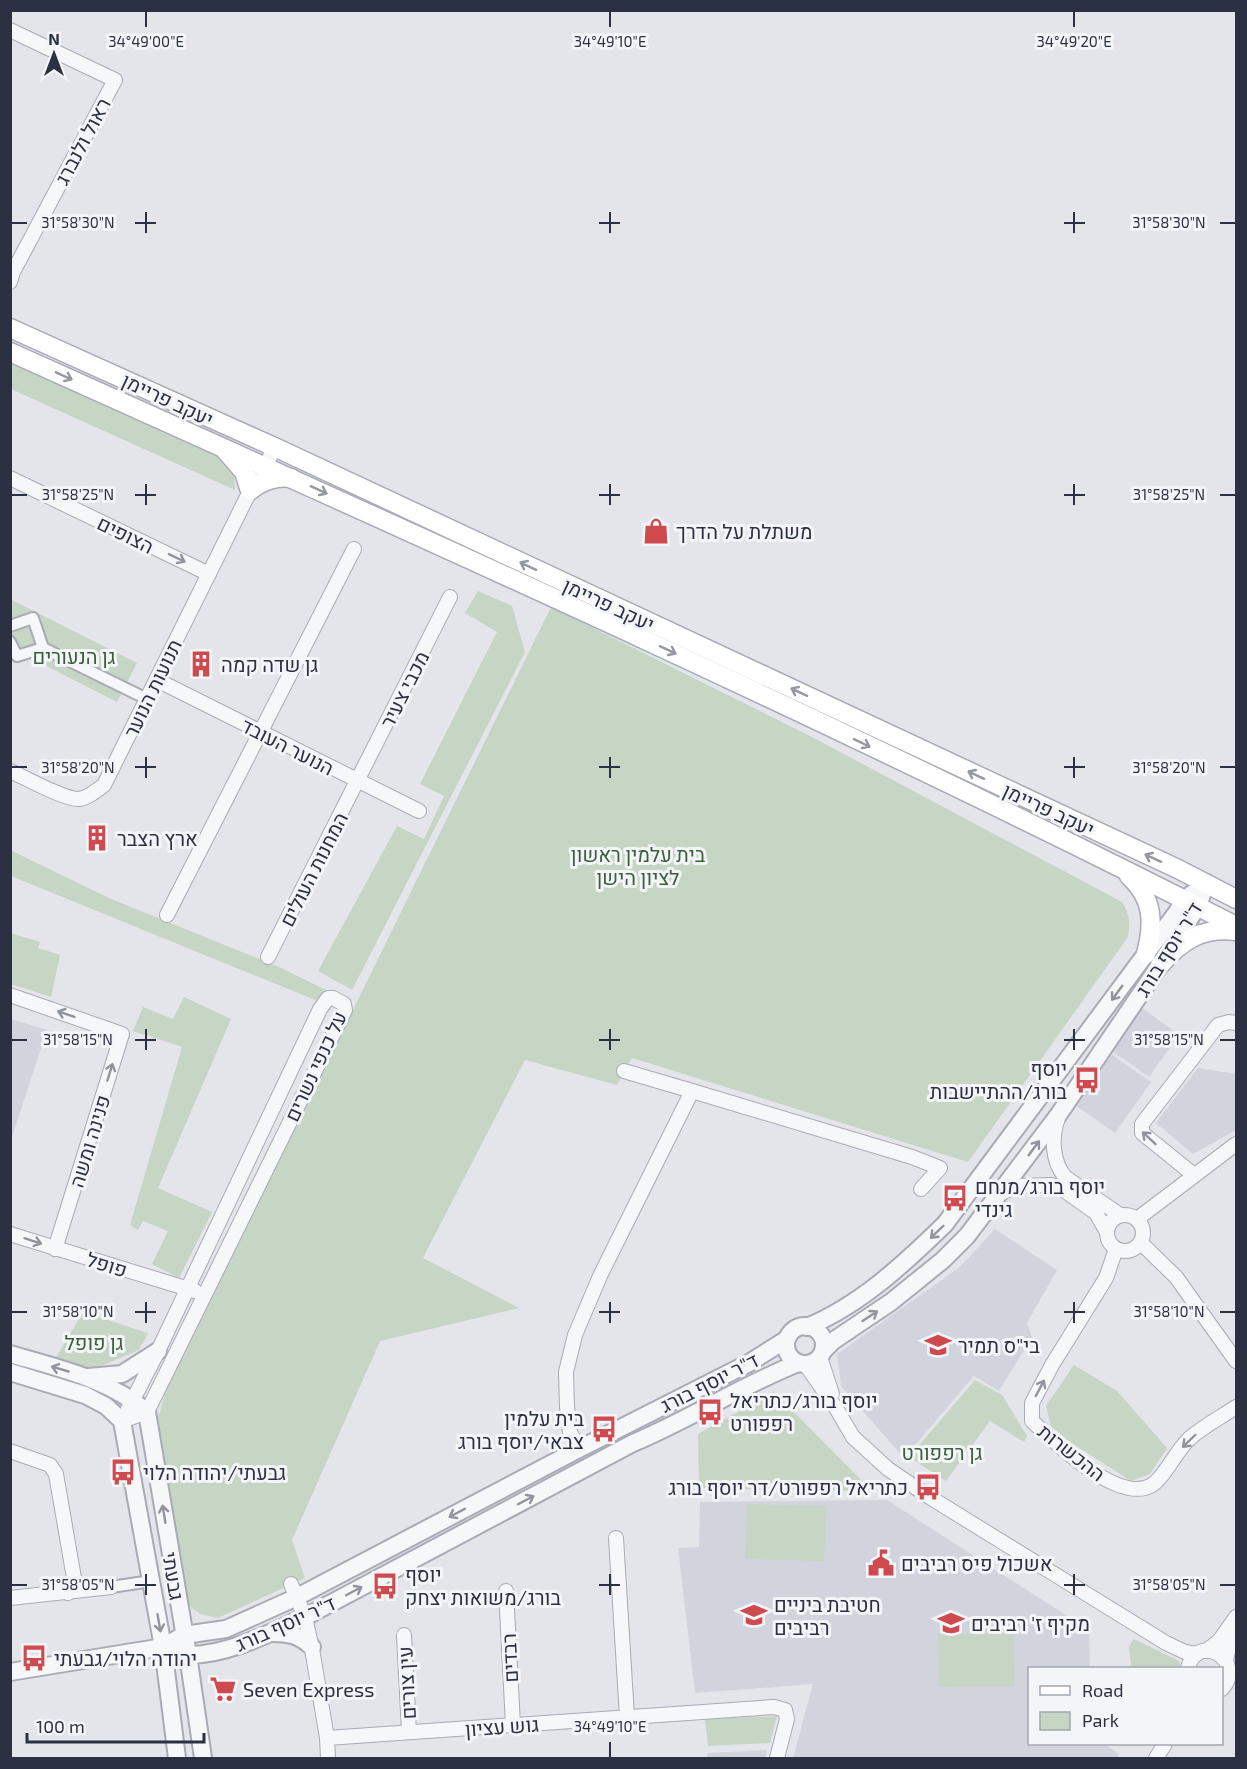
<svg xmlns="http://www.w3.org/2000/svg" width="1247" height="1769" font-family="'Exo 2',Heebo,sans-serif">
<rect width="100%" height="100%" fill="#e3e5eb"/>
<g fill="#d1d4dd">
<path d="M1142 1008 1179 1035 1149 1077 1112 1051Z"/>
<path d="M11 1019 47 1030 11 1140Z"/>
<path d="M1111 1054 1151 1082 1115 1133 1075 1105Z"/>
<path d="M1198 1068 1236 1074V1130L1193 1154 1156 1123Z"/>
<path d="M995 1229 1057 1270 1027 1323 1032 1337 999 1391 974 1376 904 1458 841 1386 837 1354 960 1267Z"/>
<path d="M887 1500 1089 1630 1090 1668H1030V1744H1105L1119 1754 1117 1758H793L813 1684 695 1693 678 1548 699 1547 700 1502Z"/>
<path d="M767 1750 765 1758H707V1753Z"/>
</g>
<g fill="#c7d5c4">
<path d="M11 352 209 442 234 468 235 490 11 389Z"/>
<path d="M478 591 512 606 525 652 352 990 318 971 397 826 424 839 444 796 420 784 497 632 465 613Z"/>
<path d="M10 599 137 663 117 702 11 648Z"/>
<path d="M551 607 812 737 1122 902C1130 914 1130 923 1128 937L968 1162 632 1058 617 1085 525 1060 423 1258 519 1308 380 1341 292 1540 305 1578 218 1618 200 1614 187 1604 158 1418 166 1390Z"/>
<path d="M10 850 109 898 279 967 328 991 320 1002 11 876Z"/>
<path d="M11 933 40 942 38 948 60 955 51 997 11 984Z"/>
<path d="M184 997 231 1019 158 1188 212 1212 179 1278 152 1264 168 1231 143 1221 138 1230 130 1225 182 1047 133 1031 143 1007 173 1019Z"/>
<path d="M83 1312 148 1333 139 1350 106 1364 90 1368 55 1359Z"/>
<path d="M1074 1365 1117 1391 1167 1448 1150 1474 1131 1481 1070 1442 1051 1426 1046 1406Z"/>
<path d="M975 1380 1002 1395 1027 1436 1024 1442 990 1421 946 1481 909 1457Z"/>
<path d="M774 1392 872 1491 699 1488 698 1434Z"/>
<path d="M747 1504 826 1506 824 1561 745 1559Z"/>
<path d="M1014 1633 1015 1686 939 1687 938 1634Z"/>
<path d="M1134 1639 1179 1661 1181 1668H1131L1129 1646Z"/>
<path d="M777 1716 770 1743 708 1746 705 1719Z"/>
</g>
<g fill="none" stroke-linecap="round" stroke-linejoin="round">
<g stroke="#a8abb5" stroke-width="14">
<g id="pedestrian">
<path d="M10 626 33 618 43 648"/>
<path d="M10 642 17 656 43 648 147 699"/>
<path d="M111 1587 151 1581"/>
</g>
</g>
<g stroke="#a8abb5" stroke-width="16">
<g id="minor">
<path d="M10 30 115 80 13 272 10 282"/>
<path d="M10 478 209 574"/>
<path d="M157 680 419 811"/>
<path d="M10 771C27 778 62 799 79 799 88 798 97 790 104 785L246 499 270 457 272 447"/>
<path d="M167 915 354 549"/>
<path d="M268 957 450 597"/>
<path d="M10 995 122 1034 55 1249"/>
<path d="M328 998H333L344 1004 345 1010 147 1412 122 1421 158 1351 320 1009Z"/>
<path d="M624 1071 692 1091"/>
<path d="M1058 1118C1051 1137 1052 1161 1065 1177L1120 1215"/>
<path d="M1194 1175 1142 1133V1124L1218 1025 1229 1022 1236 1023"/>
<path d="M1001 1193 1017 1186 1051 1185 1061 1188 1096 1213 1107 1232"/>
<circle cx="1125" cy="1233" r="18"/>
<path d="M1137 1219 1236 1144"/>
<path d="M10 1234 195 1291"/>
<path d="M1141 1243 1176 1277 1236 1361"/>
<path d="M1116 1249 1106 1278 1052 1365 1032 1403V1421C1054 1442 1120 1505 1152 1485 1164 1478 1178 1448 1190 1438 1204 1426 1221 1417 1236 1407"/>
<path d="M820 1357 832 1394"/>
<path d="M805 1364 836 1408 853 1437 888 1469 931 1498 1166 1643 1185 1652 1197 1654"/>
<path d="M579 1449 570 1432 567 1407 566 1372 575 1335 600 1276 692 1091 912 1157 940 1168 921 1189"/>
<path d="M10 1451 50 1465 56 1474 74 1578 68 1593"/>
<path d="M616 1538 627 1717"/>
<path d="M291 1584 305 1617 312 1649 327 1738 328 1758"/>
<path d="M506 1591 513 1725"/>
<path d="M10 1598 111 1587"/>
<path d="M404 1635 409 1732"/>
<path d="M1206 1651 1219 1641 1236 1617"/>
<path d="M1226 1659 1229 1648 1236 1636"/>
<path d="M1188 1668C1198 1630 1247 1662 1222 1689"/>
<path d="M327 1738 774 1707 785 1710 787 1719 777 1758"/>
<path d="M1156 1758 1165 1744"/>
</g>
</g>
<g stroke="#a8abb5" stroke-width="20">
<g id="tertiary">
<circle cx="805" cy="1345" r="19"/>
<path d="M807 1327C860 1305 904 1264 945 1224L1177 912 1184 900 1193 893"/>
<path d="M823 1351 833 1341 891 1302 943 1260 967 1236 1059 1114 1160 965 1198 906 1206 883"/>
<path d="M10 1354C58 1368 109 1379 147 1412L188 1655 203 1758"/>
<path d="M10 1372 85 1395 106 1406 122 1421 163 1647 177 1758"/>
<path d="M88 1377 122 1374 158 1351"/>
<path d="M272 1633C289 1633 299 1635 312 1647"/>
<path d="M163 1647C171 1650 181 1655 190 1655 231 1654 269 1633 305 1617L633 1443C690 1419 741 1386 798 1363"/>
<path d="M10 1672 163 1647 184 1635 226 1629 297 1597 579 1449 749 1363 787 1339"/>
</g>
</g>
<g stroke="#a8abb5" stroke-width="21">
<g id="secondary">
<path d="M10 328 281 450 1178 869 1236 899"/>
<path d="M10 352C422 537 834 721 1236 926"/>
<path d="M225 450 244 472 249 488"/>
<path d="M251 490C261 481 277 476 291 478"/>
<path d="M1129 876C1154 899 1154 923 1146 954"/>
<path d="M1160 965C1182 940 1202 927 1236 931"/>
</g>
</g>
<use href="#pedestrian" stroke="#f6f7f9" stroke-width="10"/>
<use href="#minor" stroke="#f6f7f9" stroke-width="14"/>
<use href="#tertiary" stroke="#f6f7f9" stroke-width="16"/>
<use href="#secondary" stroke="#fff" stroke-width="18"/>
</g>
<defs><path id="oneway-shaft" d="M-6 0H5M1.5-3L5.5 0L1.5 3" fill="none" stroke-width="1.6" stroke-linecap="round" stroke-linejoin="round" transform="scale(1.5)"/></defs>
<g stroke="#9598a1">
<use href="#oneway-shaft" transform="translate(64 376) rotate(24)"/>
<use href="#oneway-shaft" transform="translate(319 490) rotate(25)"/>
<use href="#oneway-shaft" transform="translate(528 566) rotate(-155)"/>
<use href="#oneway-shaft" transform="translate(668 650) rotate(25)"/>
<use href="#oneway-shaft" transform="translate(799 692) rotate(-155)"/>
<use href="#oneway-shaft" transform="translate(862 743) rotate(26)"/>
<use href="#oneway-shaft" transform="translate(976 775) rotate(-155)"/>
<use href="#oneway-shaft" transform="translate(1153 858) rotate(-155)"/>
</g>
<g stroke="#90949e">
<use href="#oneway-shaft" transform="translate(177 558) rotate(26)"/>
<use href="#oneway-shaft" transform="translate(1117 993) rotate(126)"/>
<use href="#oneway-shaft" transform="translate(66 1014) rotate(-161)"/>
<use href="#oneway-shaft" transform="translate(110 1072) rotate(-73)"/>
<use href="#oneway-shaft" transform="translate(1149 1138) rotate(-137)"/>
<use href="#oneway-shaft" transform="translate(1034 1148) rotate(-54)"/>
<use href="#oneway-shaft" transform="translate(937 1232) rotate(136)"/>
<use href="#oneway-shaft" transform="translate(33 1241) rotate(18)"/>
<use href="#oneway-shaft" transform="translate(870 1316) rotate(-33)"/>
<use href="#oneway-shaft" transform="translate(60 1369) rotate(-164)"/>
<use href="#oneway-shaft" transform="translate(1040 1388) rotate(-62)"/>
<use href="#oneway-shaft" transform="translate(1189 1441) rotate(136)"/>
<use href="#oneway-shaft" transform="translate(526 1500) rotate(-28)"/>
<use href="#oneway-shaft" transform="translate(457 1513) rotate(152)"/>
<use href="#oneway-shaft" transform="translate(164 1514) rotate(-99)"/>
<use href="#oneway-shaft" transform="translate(354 1591) rotate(-28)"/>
<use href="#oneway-shaft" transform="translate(159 1623) rotate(80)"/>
</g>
<path fill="none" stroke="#2b3143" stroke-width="2" d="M146 12V27M610 12V27M1074 12V27M146 212V233M610 212V233M1074 212V233M12 223H27M135 223H156M599 223H620M1064 223H1085M1220 223H1235M146 484V505M610 484V505M1074 484V505M12 495H27M135 495H156M599 495H620M1064 495H1085M1220 495H1235M146 757V778M610 757V778M1074 757V778M12 767H27M135 767H156M599 767H620M1064 767H1085M1220 767H1235M146 1029V1050M610 1029V1050M1074 1029V1050M12 1040H27M135 1040H156M599 1040H620M1064 1040H1085M1220 1040H1235M146 1302V1323M610 1302V1323M1074 1302V1323M12 1312H27M135 1312H156M599 1312H620M1064 1312H1085M1220 1312H1235M146 1574V1595M610 1574V1595M1074 1574V1595M12 1585H27M135 1585H156M599 1585H620M1064 1585H1085M1220 1585H1235M610 1742V1757"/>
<defs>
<g id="shop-bare" transform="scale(2.07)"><path d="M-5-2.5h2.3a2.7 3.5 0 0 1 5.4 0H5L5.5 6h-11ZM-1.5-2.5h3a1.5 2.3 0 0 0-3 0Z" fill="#ce4a4f" stroke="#f3f5f8" stroke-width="2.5" paint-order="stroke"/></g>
<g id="building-bare" transform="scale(2.07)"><path d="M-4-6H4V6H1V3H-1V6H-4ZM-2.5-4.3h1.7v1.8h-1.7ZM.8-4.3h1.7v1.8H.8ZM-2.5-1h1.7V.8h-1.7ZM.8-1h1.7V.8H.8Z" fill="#ce4a4f" stroke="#f3f5f8" stroke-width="2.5" paint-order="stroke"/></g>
<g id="bus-bare" transform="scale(2.07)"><path d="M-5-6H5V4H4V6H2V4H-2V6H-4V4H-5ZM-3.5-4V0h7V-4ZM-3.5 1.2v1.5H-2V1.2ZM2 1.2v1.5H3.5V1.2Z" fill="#ce4a4f" stroke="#f3f5f8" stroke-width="2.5" paint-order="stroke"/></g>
<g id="school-bare" transform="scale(2.07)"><path d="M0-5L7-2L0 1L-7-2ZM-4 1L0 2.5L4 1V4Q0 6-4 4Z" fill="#ce4a4f" stroke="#f3f5f8" stroke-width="2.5" paint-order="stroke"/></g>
<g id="civic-bare" transform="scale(2.07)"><path d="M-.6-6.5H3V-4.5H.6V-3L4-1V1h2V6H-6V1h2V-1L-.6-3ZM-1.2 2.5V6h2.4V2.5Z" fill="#ce4a4f" stroke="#f3f5f8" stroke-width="2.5" paint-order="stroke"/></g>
<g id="supermarket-bare" transform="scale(2.07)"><path d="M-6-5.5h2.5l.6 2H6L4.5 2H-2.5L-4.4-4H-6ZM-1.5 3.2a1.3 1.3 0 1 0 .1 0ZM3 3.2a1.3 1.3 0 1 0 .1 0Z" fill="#ce4a4f" stroke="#f3f5f8" stroke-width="2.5" paint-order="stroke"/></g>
</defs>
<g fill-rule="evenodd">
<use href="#shop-bare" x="656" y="531"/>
<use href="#building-bare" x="201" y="664"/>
<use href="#building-bare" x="97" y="838"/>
<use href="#bus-bare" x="1087" y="1080"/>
<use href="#bus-bare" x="955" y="1198"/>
<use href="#school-bare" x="938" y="1345"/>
<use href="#bus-bare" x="710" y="1412"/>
<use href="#bus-bare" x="604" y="1429"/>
<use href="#bus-bare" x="123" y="1472"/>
<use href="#bus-bare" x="928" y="1487"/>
<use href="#civic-bare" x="881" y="1563"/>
<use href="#bus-bare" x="385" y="1586"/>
<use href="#school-bare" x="754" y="1615"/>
<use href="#school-bare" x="951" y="1623"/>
<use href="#bus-bare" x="34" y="1658"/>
<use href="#supermarket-bare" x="223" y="1689"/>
</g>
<g text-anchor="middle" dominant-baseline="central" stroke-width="6" stroke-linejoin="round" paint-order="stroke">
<g font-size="20" fill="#2b3143" stroke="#f3f5f8">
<text transform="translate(82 141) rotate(-62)">ראול ולנברג</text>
<text transform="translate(168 399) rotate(25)">יעקב פריימן</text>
<text transform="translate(126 534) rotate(26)">הצופים</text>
<text transform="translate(609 604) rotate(25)">יעקב פריימן</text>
<text transform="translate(152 688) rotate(-64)">תנועות הנוער</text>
<text transform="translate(404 689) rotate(-63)">מכבי צעיר</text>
<text transform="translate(288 746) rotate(27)">הנוער העובד</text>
<text transform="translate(1049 809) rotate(25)">יעקב פריימן</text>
<text transform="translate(313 869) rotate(-63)">המחנות העולים</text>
<text transform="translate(1168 949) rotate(-58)">ד"ר יוסף בורג</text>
<text transform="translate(315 1066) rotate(-65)">על כנפי נשרים</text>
<text transform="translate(89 1141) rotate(-73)">פנינה ומשה</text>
<text transform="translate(107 1264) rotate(17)">פופל</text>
<text transform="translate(709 1382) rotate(-27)">ד"ר יוסף בורג</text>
<text transform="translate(1072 1452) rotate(38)">ההכשרות</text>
<text transform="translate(174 1576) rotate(81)">גבעתי</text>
<text transform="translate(285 1623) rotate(-24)">ד"ר יוסף בורג</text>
<text transform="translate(509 1658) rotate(-93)">רבדים</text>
<text transform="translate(406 1683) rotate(-93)">עין צורים</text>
<text transform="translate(502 1726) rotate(-4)">גוש עציון</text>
</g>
<g font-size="20" fill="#2b3143" stroke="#f3f5f8" text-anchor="start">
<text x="676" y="531">משתלת על הדרך</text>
<text x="221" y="664">גן שדה קמה</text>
<text x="117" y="838">ארץ הצבר</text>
<text x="1067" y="1068" text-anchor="end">יוסף<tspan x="1067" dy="23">בורג/ההתיישבות</tspan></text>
<text x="975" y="1186">יוסף בורג/מנחם<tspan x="975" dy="23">גינדי</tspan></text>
<text x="958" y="1345">בי"ס תמיר</text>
<text x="730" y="1400">יוסף בורג/כתריאל<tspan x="730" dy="23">רפפורט</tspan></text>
<text x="584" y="1418" text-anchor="end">בית עלמין<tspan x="584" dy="23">צבאי/יוסף בורג</tspan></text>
<text x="143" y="1472">גבעתי/יהודה הלוי</text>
<text x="908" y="1487" text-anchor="end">כתריאל רפפורט/דר יוסף בורג</text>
<text x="901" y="1563">אשכול פיס רביבים</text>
<text x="405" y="1574">יוסף<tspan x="405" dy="23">בורג/משואות יצחק</tspan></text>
<text x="774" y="1604">חטיבת ביניים<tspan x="774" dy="23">רביבים</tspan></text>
<text x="971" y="1623">מקיף ז' רביבים</text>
<text x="54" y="1658">יהודה הלוי/גבעתי</text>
<text x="243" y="1689">Seven Express</text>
</g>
<g font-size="20" fill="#3b5f38" stroke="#f3f5f8">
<text x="74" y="656">גן הנעורים</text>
<text x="638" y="854">בית עלמין ראשון<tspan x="638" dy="23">לציון הישן</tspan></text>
<text x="94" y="1342">גן פופל</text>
<text x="942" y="1452">גן רפפורט</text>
</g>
</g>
<g font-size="15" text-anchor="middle" fill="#2b3143" stroke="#f3f5f8" stroke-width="6" stroke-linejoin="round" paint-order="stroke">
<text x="146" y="47">34°49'00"E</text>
<text x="610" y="47">34°49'10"E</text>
<text x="1074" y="47">34°49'20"E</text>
<text x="78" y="228">31°58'30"N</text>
<text x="1169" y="228">31°58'30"N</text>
<text x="78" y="500">31°58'25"N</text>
<text x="1169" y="500">31°58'25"N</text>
<text x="78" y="773">31°58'20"N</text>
<text x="1169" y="773">31°58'20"N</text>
<text x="78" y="1045">31°58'15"N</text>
<text x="1169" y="1045">31°58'15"N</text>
<text x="78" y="1317">31°58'10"N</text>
<text x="1169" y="1317">31°58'10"N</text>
<text x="78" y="1590">31°58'05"N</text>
<text x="1169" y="1590">31°58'05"N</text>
<text x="610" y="1732">34°49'10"E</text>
</g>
<rect width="1247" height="1769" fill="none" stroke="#2b3143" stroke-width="24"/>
<rect x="1028" y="1667" width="195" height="78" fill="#f3f5f8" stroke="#a3a7b0" stroke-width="1.5"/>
<rect x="1040" y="1686" width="30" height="9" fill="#ffffff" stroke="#a3a7b0" stroke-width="1.5"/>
<text x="1082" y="1697" font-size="18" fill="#2b3143">Road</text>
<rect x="1040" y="1712" width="30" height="18" fill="#c7d5c4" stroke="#a3a7b0" stroke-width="1.5"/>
<text x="1082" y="1727" font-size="18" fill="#2b3143">Park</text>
<g transform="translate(54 54)" stroke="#f3f5f8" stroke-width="4.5" paint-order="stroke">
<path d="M0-4.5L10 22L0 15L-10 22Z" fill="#2b3143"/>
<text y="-9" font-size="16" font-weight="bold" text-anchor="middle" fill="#2b3143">N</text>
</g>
<path d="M27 1733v9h177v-9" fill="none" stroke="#2b3143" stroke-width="3"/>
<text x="36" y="1733" font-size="18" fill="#2b3143" stroke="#f3f5f8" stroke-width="4.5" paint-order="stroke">100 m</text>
</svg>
